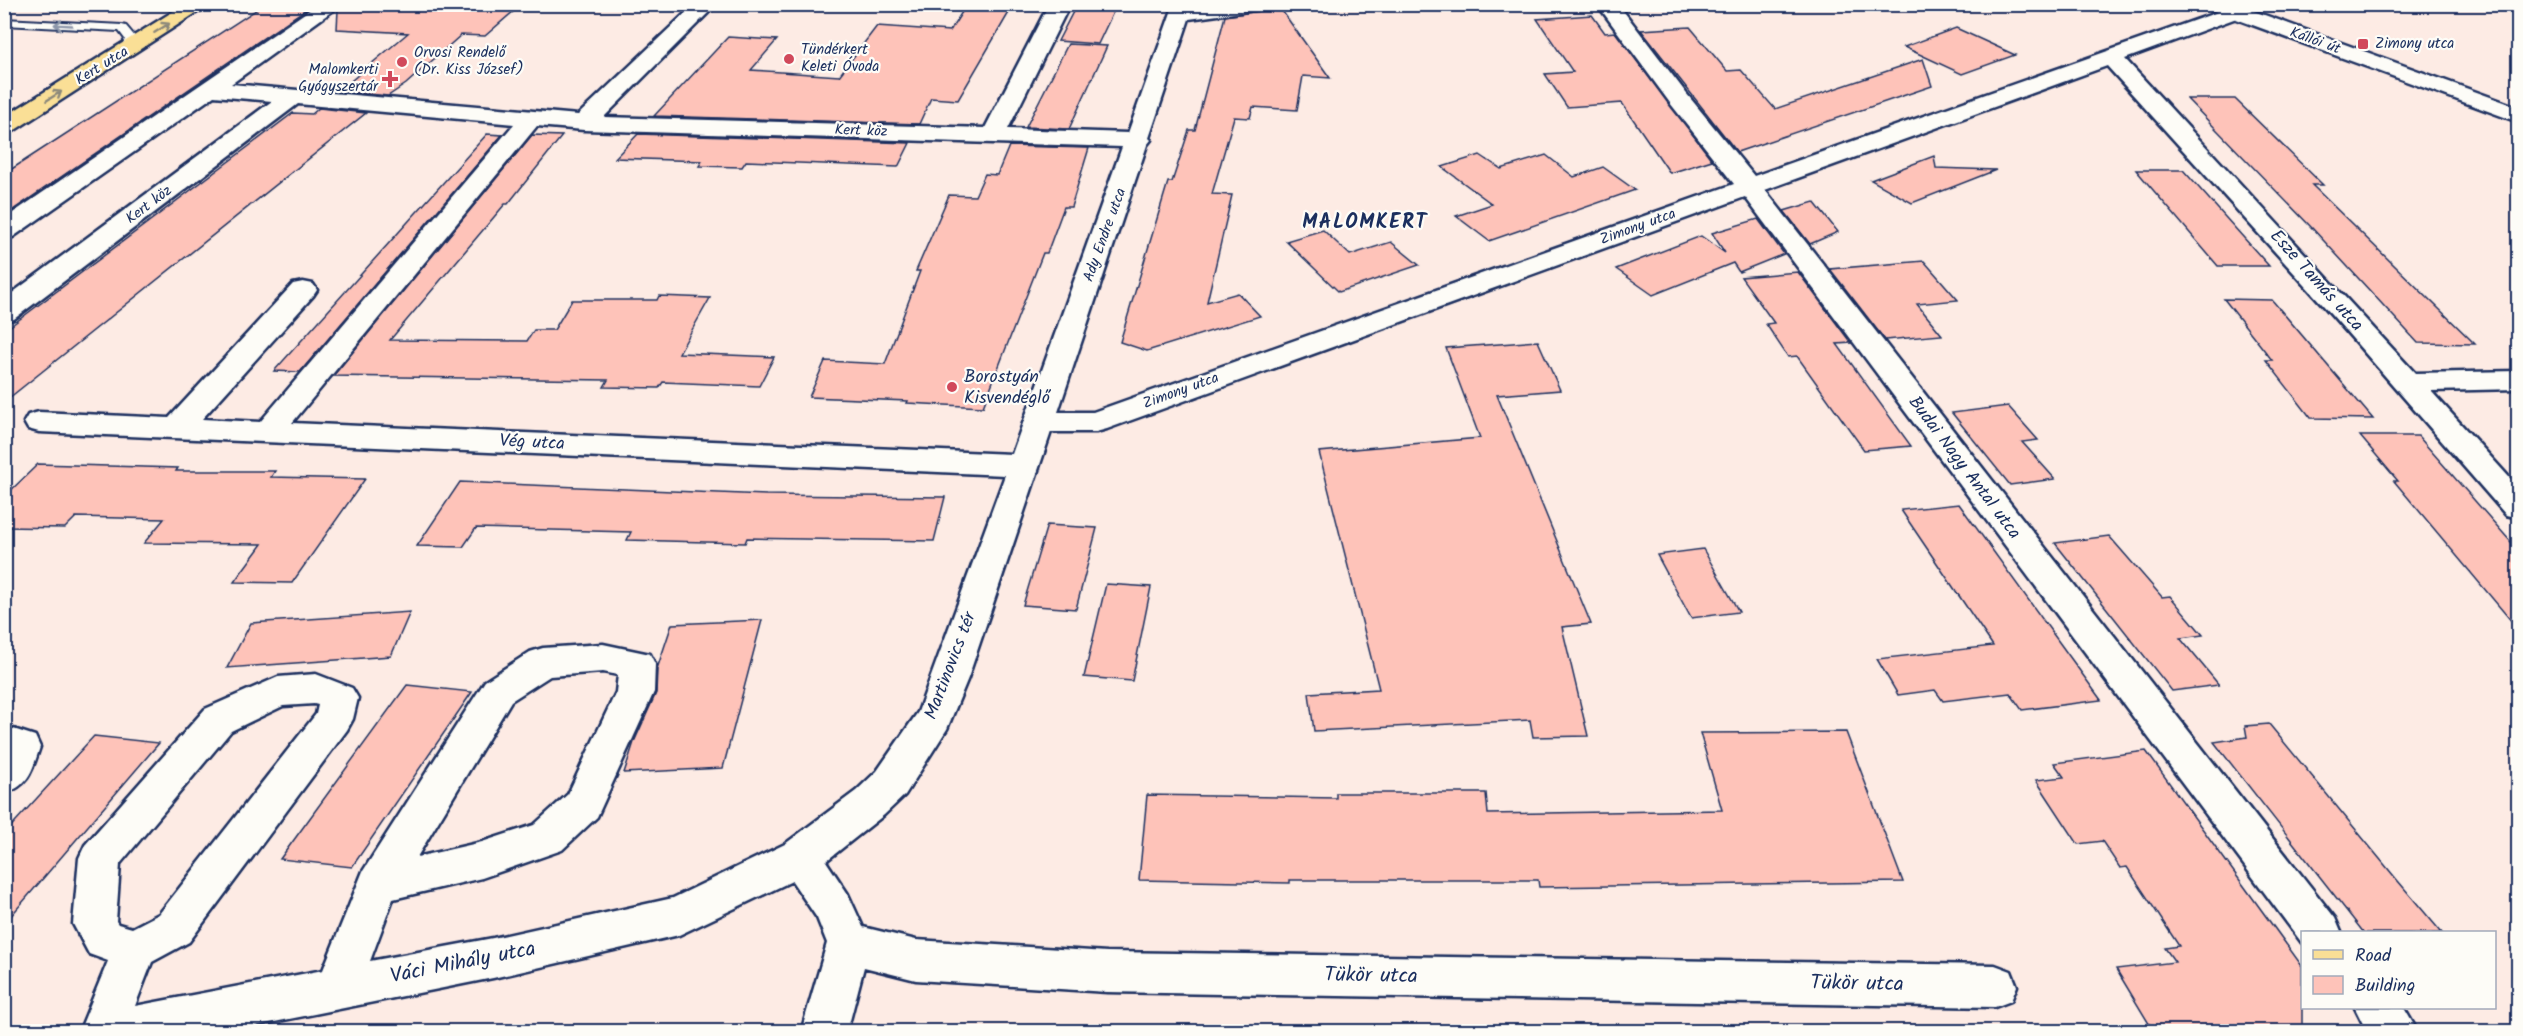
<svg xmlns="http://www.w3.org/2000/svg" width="2523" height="1036" font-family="Kalam,sans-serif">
<rect width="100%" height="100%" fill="#fdebe4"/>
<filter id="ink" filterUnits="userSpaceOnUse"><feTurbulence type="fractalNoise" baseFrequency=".0167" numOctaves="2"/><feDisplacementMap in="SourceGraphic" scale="12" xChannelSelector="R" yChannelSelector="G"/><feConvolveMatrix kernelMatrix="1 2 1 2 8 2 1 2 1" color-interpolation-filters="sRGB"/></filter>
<g filter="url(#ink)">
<g fill="#fec3b9" stroke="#1b2f5e" stroke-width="1.5">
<path d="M265 4H313L4 216V174Z"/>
<path d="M344 4H522L485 36 461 35 406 84 388 96 339 91 408 33 337 29 338 10Z"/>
<path d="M967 4H1014L958 100 931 98 919 124 654 116 728 37 777 40 751 70 839 76 877 26 950 31Z"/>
<path d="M1077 4H1117L1098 44 1058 41Z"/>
<path d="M1280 8 1330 78 1303 76 1297 110 1253 107 1250 118 1234 117 1212 194 1232 195 1207 302 1238 293 1260 316 1147 351 1120 342 1168 182H1172L1189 130H1195L1225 16Z"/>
<path d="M1592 15 1605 33 1615 32 1712 160 1670 173 1622 103 1567 107 1545 74 1573 72 1537 19Z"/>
<path d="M1690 27 1727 71 1741 70 1775 109 1923 59 1932 86 1737 152 1641 30Z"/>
<path d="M1956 28 2015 55 1962 74 1904 47Z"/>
<path d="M1068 44 1107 46 1069 129 1026 127Z"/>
<path d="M2187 99H2235L2323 185H2312L2475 344 2418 343 2312 228Z"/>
<path d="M319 108 366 113 4 402V331L293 113 312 114Z"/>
<path d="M487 134 502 135 300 372 274 371Z"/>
<path d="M638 134 910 143 898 167 746 161 742 167 699 166 702 161 615 158Z"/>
<path d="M532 135 562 136 508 204H505L390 340 527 341 534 330H554L572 300H657L659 296 710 298 679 353 774 357 759 386 663 382 659 388 604 387 608 380 333 376Z"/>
<path d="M1009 146 1089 148 1071 207H1064L1047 253H1043L983 407 907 403 908 401 809 397 825 361 885 364 920 271H916L949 195 975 196 985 174 997 175Z"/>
<path d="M1480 155 1501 169 1546 155 1574 177 1603 167 1635 190 1489 241 1456 216 1492 204 1442 167Z"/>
<path d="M1934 156 1936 168 1996 170 1912 203 1871 180Z"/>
<path d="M2136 170H2183L2269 266H2218Z"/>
<path d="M1814 202 1838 232 1810 244 1784 211Z"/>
<path d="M1758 219 1784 254 1739 272 1733 263 1653 295 1616 269 1701 236 1725 253 1712 233Z"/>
<path d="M1323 230 1350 255 1391 242 1419 265 1339 292 1286 241Z"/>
<path d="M1924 261 1958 300 1917 304 1942 335 1885 340 1830 269Z"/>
<path d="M1798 272 1851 343 1837 344 1911 446 1864 450 1797 356 1788 357 1766 324 1774 323 1741 277Z"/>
<path d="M2224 299 2272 300 2373 419 2311 418 2266 360H2272Z"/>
<path d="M1538 341 1560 390 1497 395 1591 624 1562 627 1588 736 1533 737 1530 720 1314 731 1309 693 1379 689 1319 452 1480 438 1446 348Z"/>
<path d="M2008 406 2038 440 2022 442 2055 479 2010 485 1952 413Z"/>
<path d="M2360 436H2418L2518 550V629L2394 481H2398Z"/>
<path d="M38 464 178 468 176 471H275L271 477 365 479 292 583 234 582 262 544 144 543 164 519 76 517 65 528 4 527V497Z"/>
<path d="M460 482 766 495 945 497 934 541 747 538 745 543 627 540 631 532 476 528 463 547 417 546Z"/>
<path d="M1959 504 2056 638 2101 700 2022 710 2010 693 1943 701 1935 690 1898 695 1877 659 1993 646 1901 510Z"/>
<path d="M1047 525 1097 528 1076 609 1023 605Z"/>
<path d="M2109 536 2162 597 2170 596 2203 635 2180 638 2219 685 2172 691 2055 543Z"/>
<path d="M1703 549 1739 612 1691 618 1657 555Z"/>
<path d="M1106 584 1151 587 1132 681 1084 677Z"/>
<path d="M410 612 391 656 227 668 251 623Z"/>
<path d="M762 620 723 768 624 773 634 742 656 693 657 669 672 624Z"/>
<path d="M407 685 472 692 352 867 280 859Z"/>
<path d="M2269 724 2398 881 2442 933H2364L2214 742 2247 737 2245 726Z"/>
<path d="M1846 732 1903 882 1539 887 1538 880H1290V883L1139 880 1147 795 1336 798V793H1486L1488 814 1722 810 1700 733Z"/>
<path d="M94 736 159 743 4 924V834Z"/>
<path d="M2146 751 2302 966V1032H2244L2241 1027 2210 1032H2154L2116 969 2175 962 2165 948 2179 946 2127 867 2120 868 2102 841 2078 844 2036 780 2064 777 2054 763Z"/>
</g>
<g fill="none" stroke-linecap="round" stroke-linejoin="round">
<g stroke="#1b2f5e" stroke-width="4">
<path id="lane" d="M4 19 122 25 126 26 137 39 129 55 125 56 119 52 125 39 119 31 4 25Z"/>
</g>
<g stroke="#1b2f5e" stroke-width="5">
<g id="street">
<path d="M318 4H342L231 84 578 115 695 4H717L604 117 985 128 1049 4H1070L1008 129 1128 133 1174 4H1194L1193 6 1198 7 1265 4 1262 8 1255 10 1189 19 1149 138 1151 140 1147 145 1058 412H1093L1734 184 1670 103 1597 4H1618L1686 93 1754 176 2235 6 2242 8 2245 12 2242 16 2125 59 2415 373 2518 371V389L2431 391 2518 487V518L2506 515 2332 315 2107 66 1765 190 2335 918 2341 932H2302V943L1745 197 1107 429 1096 432H1051L968 678 947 729 905 795 884 815 826 861 848 894 863 927 916 940 1107 952 1995 965 2011 971 2017 986 2011 1001 1995 1007 1107 992 916 980 864 967 847 1032H801L827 943 817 918 792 881 679 935 493 978 225 1032H79L108 961 89 954 73 924 79 858 85 845 205 709 278 677 316 674 352 688 358 698 353 719 347 730 189 942 152 962 135 1006 323 970 363 871 485 681 530 652 543 648 603 644 650 654 655 664 654 692 597 817 562 850 482 878 393 899 370 961 493 938 673 898 785 844 856 791 877 771 918 712 1005 475 39 432 28 429 24 422 28 415 39 412 169 418 293 284 303 282 313 284 317 290 313 296 202 419 260 422 514 124 298 104 14 319 4 321V299L272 101 214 96 13 237 4 239V219ZM537 126 584 130 1122 147 1012 454 292 423ZM603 672 618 675 616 692 568 794 534 825 482 842 417 857 511 701 550 676ZM314 704 318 705 316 714 159 914 132 928 118 924 116 921 120 864 231 731 283 706Z"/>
<path d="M4 726 35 736 40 747C32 770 30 785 4 794Z"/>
<path d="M2355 1008H2404L2418 1032H2367Z"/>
</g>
</g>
<g stroke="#1b2f5e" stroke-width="5">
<path id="secondary" d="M2203 4H2234L2518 107V122L2206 8Z"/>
</g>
<g stroke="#1b2f5e" stroke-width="5">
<path id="primary" d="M185 4H210L12 132 4 134V117Z"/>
</g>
<use href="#lane" fill="#fdfcf7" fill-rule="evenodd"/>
<use href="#street" fill="#fdfcf7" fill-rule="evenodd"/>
<use href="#secondary" fill="#fdfcf7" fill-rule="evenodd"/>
<use href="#primary" fill="#fadf96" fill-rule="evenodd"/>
</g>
<defs><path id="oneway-shaft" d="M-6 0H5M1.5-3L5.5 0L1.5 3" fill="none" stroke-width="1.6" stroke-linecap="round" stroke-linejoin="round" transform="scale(1.5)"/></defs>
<use stroke="#8c96aa" href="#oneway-shaft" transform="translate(63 25) rotate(-177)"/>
<g stroke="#8a877a">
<use href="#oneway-shaft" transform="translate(162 28) rotate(-32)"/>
<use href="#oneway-shaft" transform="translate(54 96) rotate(-32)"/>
</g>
</g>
<g fill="#d1495b" stroke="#fdfcf7" stroke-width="2">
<rect x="2357" y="38" width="12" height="12" rx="3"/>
<circle cx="789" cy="59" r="6"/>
<circle cx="402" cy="62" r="6"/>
<path d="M387 70h6v6h6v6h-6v6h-6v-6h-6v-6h6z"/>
<circle cx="952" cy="387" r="6"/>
</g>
<g text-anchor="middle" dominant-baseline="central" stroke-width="4.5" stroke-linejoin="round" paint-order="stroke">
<g font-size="15" fill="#1b2f5e" stroke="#fdfcf7">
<text transform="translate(2315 41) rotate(20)">Kállói út</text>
<text transform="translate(102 66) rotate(-32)">Kert utca</text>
<text transform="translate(861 131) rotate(2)">Kert köz</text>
<text transform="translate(149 205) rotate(-37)">Kert köz</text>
<text transform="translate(1638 227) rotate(-20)">Zimony utca</text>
<text transform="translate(1105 235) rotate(-70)">Ady Endre utca</text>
<text transform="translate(1181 391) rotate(-20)">Zimony utca</text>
</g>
<g font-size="15" fill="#1b2f5e" stroke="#fdfcf7" text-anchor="start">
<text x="2375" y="44">Zimony utca</text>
<text x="801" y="50">Tündérkert<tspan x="801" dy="17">Keleti Óvoda</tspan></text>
<text x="414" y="53">Orvosi Rendelő<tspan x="414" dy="17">(Dr. Kiss József)</tspan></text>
<text x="378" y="70" text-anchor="end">Malomkerti<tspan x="378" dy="17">Gyógyszertár</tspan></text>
</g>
<g font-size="18" fill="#1b2f5e" stroke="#fdfcf7">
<text transform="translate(2316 281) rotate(48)">Esze Tamás utca</text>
<text transform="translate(532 443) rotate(3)">Vég utca</text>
<text transform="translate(1964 468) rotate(53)">Budai Nagy Antal utca</text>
<text transform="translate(951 666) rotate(-69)">Martinovics tér</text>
</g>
<g font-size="18" fill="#1b2f5e" stroke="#fdfcf7" text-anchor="start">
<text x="964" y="377">Borostyán<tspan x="964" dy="21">Kisvendéglő</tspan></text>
</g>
<g font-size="20" font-weight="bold" letter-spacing="1.5" fill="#1b2f5e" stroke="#fdfcf7">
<text x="1365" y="223">MALOMKERT</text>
</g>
<g font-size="21" fill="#1b2f5e" stroke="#fdfcf7">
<text transform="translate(463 963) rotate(-11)">Váci Mihály utca</text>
<text transform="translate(1371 976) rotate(1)">Tükör utca</text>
<text transform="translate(1857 984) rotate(1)">Tükör utca</text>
</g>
</g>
<rect width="2523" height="1036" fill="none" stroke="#fdfcf7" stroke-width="24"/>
<rect x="12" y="12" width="2499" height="1012" fill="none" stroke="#1b2f5e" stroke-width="2" filter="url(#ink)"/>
<rect x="2301" y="931" width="195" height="78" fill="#fdfcf7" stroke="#a3aaba" stroke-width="1.5"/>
<rect x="2313" y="950" width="30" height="9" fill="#fadf96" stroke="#a3aaba" stroke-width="1.5"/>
<text x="2355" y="961" font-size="18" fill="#1b2f5e">Road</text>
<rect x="2313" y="976" width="30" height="18" fill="#fec3b9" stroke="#a3aaba" stroke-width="1.5"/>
<text x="2355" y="991" font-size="18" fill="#1b2f5e">Building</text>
</svg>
